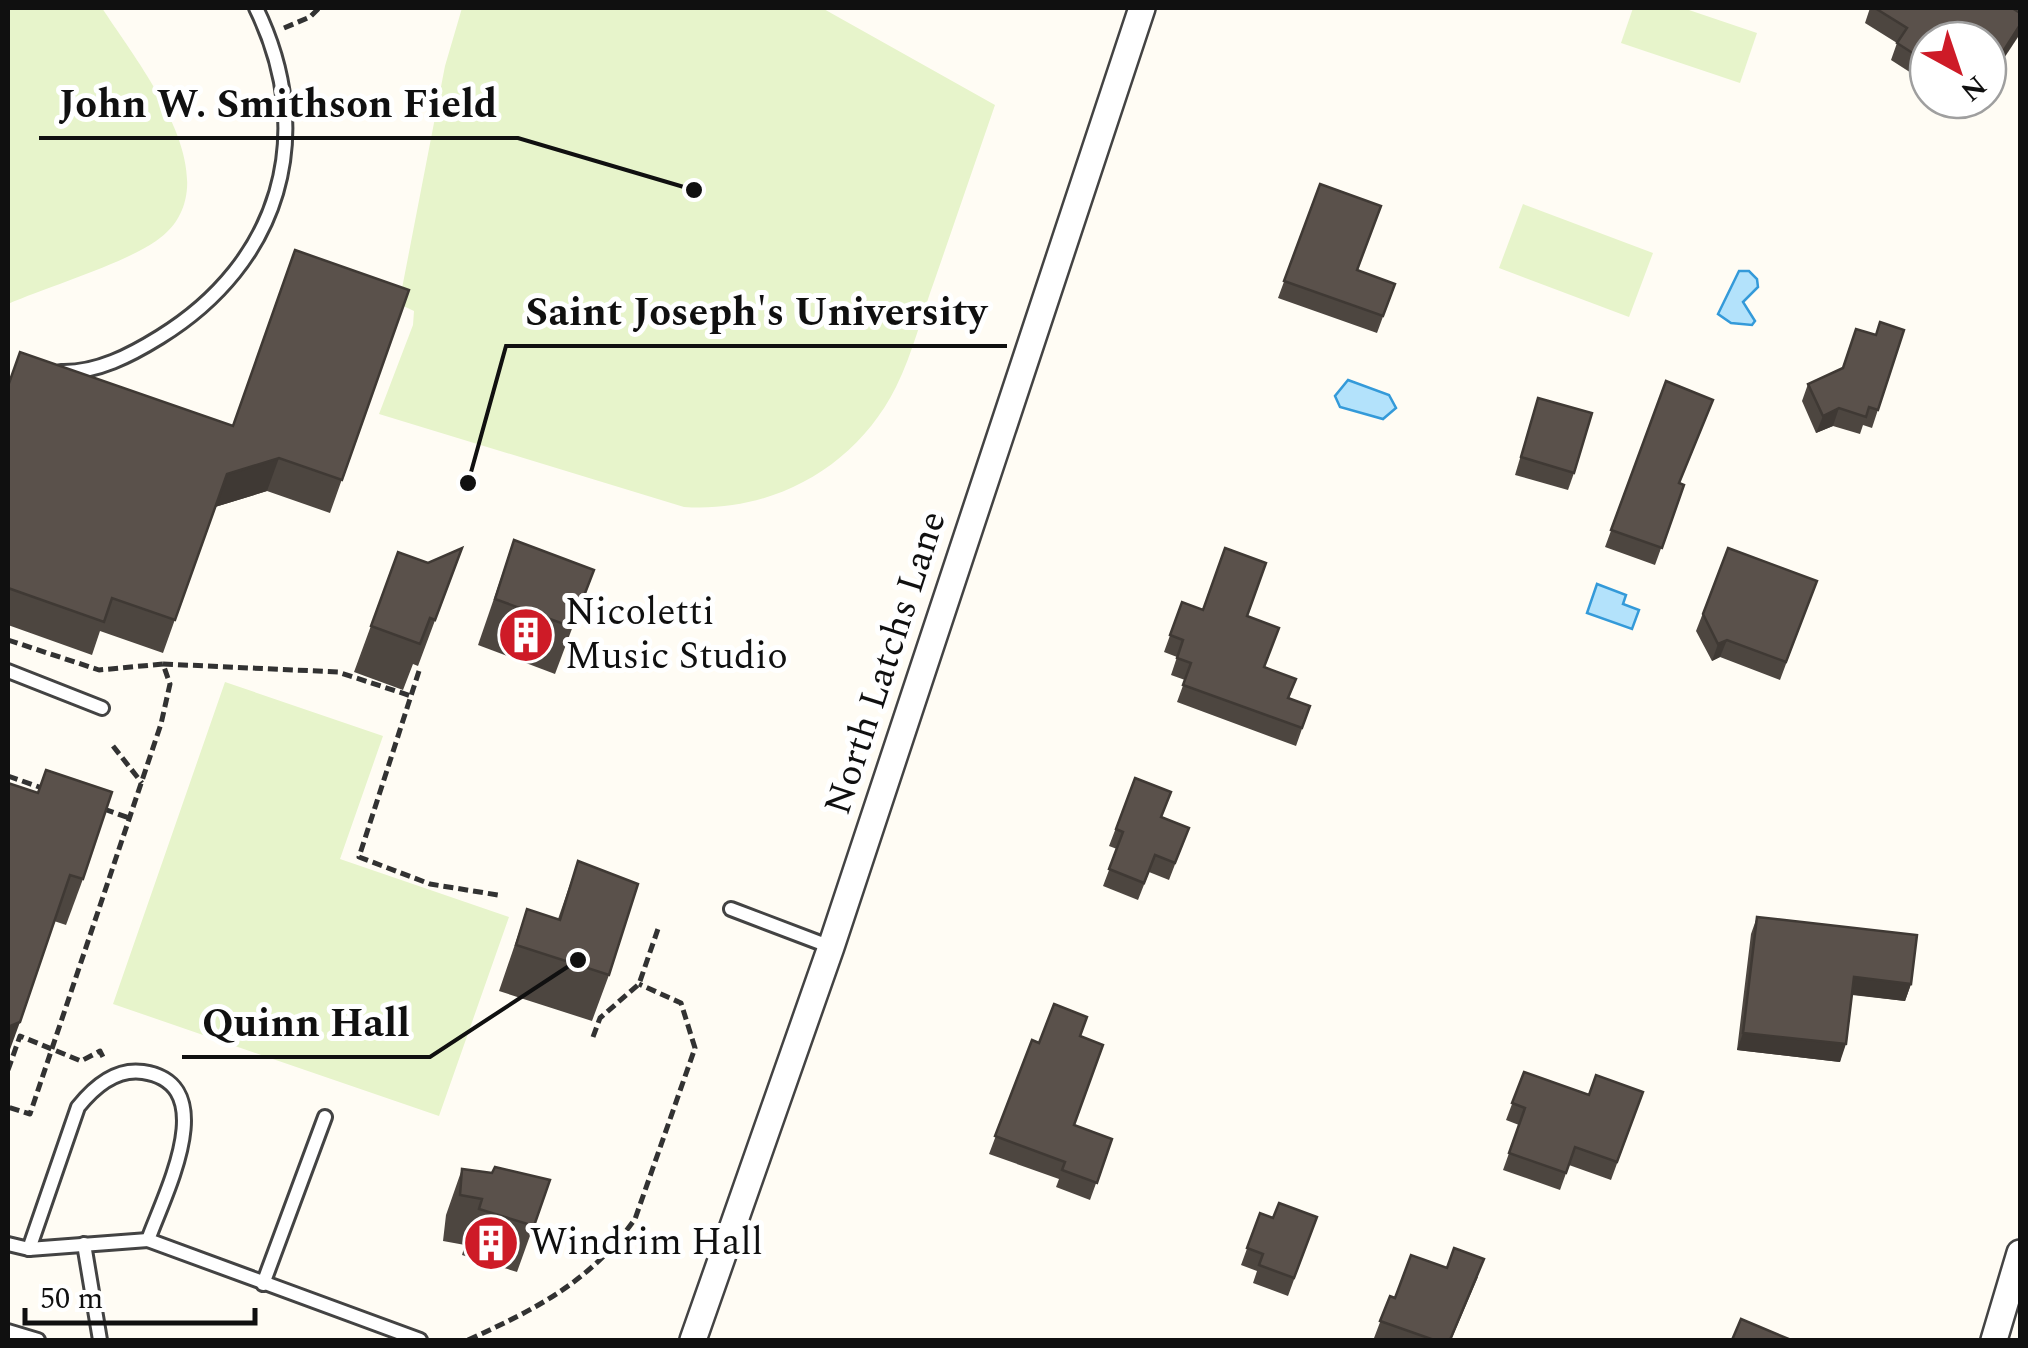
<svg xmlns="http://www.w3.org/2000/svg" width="2028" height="1348" font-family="Spectral,serif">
<rect width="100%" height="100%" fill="#fffcf4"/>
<g fill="#e7f4cb">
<path d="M8 8H102C139 65 237 185 156 241 123 264 47 287 8 304Z"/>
<path d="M462 8H822L995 105C975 163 955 221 935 279 922 314 913 353 896 387 856 467 773 513 684 507L379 414 413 325 414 311 399 304 445 66Z"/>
<path d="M1633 8H1683L1757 33 1740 83 1621 43Z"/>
<path d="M1523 204 1653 253 1629 317 1499 268Z"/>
<path d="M225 682 383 736 340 859 509 917 439 1116 113 1004Z"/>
</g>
<g fill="#b3e2fb" stroke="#349ad9" stroke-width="2.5">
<path d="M1739 271H1749L1757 279 1758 287 1743 302 1755 321 1752 325 1731 323 1718 314Z"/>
<path d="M1348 380 1389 395 1396 408 1383 419 1340 407 1335 396Z"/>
<path d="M1597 584 1626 595 1623 604 1639 610 1632 629 1587 613Z"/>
</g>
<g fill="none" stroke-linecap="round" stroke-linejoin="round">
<g stroke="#434343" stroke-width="18">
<g id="lane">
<path d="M61 372C97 373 131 355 160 337 280 263 318 135 256 8"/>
<path d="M8 671 102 708"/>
<path d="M731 909 831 947"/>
<path d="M8 1244 29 1249 148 1240"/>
<path d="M84 1244 100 1340"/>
<path d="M29 1249 78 1107C94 1087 116 1068 143 1072 223 1084 164 1195 148 1240L420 1340"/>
<path d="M263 1284 325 1117"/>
<path d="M8 1331 38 1340"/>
</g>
</g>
<g stroke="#434343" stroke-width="30">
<g id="street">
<path d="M693 1340 831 947 1142 8"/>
<path d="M1994 1340 2020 1253"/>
</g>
</g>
<g stroke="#323232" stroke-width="5" stroke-dasharray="10 5" stroke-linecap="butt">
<path d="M284 28 310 17 319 8"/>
<path d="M8 640 99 670 163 664 170 684 161 724 30 1114 8 1107"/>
<path d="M163 664 338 672 411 696"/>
<path d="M419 671 359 857 430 884 498 895"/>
<path d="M113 746 142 783"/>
<path d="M8 776 42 788"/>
<path d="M104 809 129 818"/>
<path d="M593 1037 600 1018 639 984 659 926"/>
<path d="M8 1070 20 1036 81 1061 100 1051 104 1059"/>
<path d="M468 1340C536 1309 590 1282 635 1219L695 1048 681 1003 639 984"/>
</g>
<use href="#lane" stroke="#fff" stroke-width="12"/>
<use href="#street" stroke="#fff" stroke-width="25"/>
</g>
<g fill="#4d4640">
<path d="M1870 8H2012L2020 13V31L1989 81 1988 40H1928V63L1919 78 1891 60 1897 43 1865 23Z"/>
<path d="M1320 184 1357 270 1395 284 1377 333 1278 298Z"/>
<path d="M409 290 330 513 267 491 215 507 163 653 100 631 92 655 8 625V385L232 426Z"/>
<path d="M1904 330 1872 428 1863 425 1860 434 1833 426 1816 433 1802 401 1808 384 1842 368 1875 335Z"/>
<path d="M1666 381 1680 484 1684 485 1655 565 1605 547Z"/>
<path d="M1538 398 1574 473 1568 490 1515 475Z"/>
<path d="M514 540 594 570 555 674 478 645Z"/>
<path d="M462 548 418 666 413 664 403 690 354 672 398 552 428 563Z"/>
<path d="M1728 548 1817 581 1780 680 1720 657 1712 661 1696 631Z"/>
<path d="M1182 602 1203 610 1247 616 1264 667 1288 698 1310 706 1296 746 1177 702 1185 680 1171 675 1177 657 1164 652Z"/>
<path d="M46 770 83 879 66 925 54 921 38 793Z"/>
<path d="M1135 778 1162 818 1189 828 1169 880 1149 872 1138 900 1103 886 1117 849 1109 846Z"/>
<path d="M578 861 609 975 592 1021 499 991 527 909 558 919Z"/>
<path d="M1757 917 1911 984 1905 1001 1852 995 1840 1062 1737 1050 1751 934Z"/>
<path d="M1080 1036 1074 1125 1112 1139 1090 1200 1056 1187 1059 1179 989 1154 1032 1040 1039 1043Z"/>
<path d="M1524 1072 1589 1095 1643 1092 1611 1180 1569 1165 1560 1190 1503 1170 1519 1125 1506 1120Z"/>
<path d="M462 1169 550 1180 517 1272 462 1255 465 1245 443 1241 446 1215Z"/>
<path d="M1260 1213 1273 1218 1317 1217 1288 1296 1253 1283 1257 1271 1241 1265Z"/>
<path d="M1447 1268 1478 1277 1451 1340H1380L1374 1338 1390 1296 1395 1298Z"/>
</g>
<g fill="#3f3934">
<path d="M2020 25V34L1989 81 1995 64Z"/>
<path d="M1928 56V63L1919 78 1925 61Z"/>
<path d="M1839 408 1833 426 1816 433 1823 416Z"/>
<path d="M279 458 267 491 215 507 227 474Z"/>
<path d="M1727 640 1720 657 1712 661 1718 644Z"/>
<path d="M1854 977 1911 984 1905 1001 1848 994Z"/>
<path d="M20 1022 8 1055V1027Z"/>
<path d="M1743 1033 1846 1044 1840 1062 1737 1050Z"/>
</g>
<g fill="#5a514b" stroke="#3f3934" stroke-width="2.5">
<path d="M1875 8H2012L2020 13V25L1995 64 1988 60V40H1957L1943 31 1938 40H1928V56L1925 61 1897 43 1907 28Z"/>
<path d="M1320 184 1381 206 1357 270 1395 284 1383 316 1284 281Z"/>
<path d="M295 250 409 290 342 480 279 458 227 474 175 620 112 598 104 622 8 588V386L20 352 233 426Z"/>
<path d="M1880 322 1904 330 1878 410 1869 407 1866 417 1839 408 1823 416 1808 384 1843 368 1856 329 1876 335Z"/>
<path d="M1666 381 1713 400 1679 483 1684 485 1662 548 1611 530Z"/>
<path d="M1538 398 1592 413 1574 473 1521 457Z"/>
<path d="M514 540 594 570 572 627 495 599Z"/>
<path d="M462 548 435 620 430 618 420 644 371 626 398 552 428 563Z"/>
<path d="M1225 548 1266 563 1247 616 1279 628 1264 667 1296 679 1288 698 1310 706 1302 728 1183 685 1191 663 1177 658 1183 640 1170 635 1182 602 1203 610Z"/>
<path d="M1728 548 1817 581 1786 662 1727 640 1718 644 1703 614Z"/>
<path d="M46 770 112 792 83 879 70 875 20 1022 8 1027V783L38 793Z"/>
<path d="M1135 778 1171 792 1161 817 1189 828 1175 863 1155 855 1144 883 1109 869 1123 832 1116 829Z"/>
<path d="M578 861 638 884 609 975 516 945 527 909 560 920Z"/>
<path d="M1757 917 1917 935 1911 984 1854 977 1846 1044 1743 1033Z"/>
<path d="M1054 1004 1087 1017 1080 1036 1103 1045 1074 1125 1112 1139 1097 1183 1062 1170 1065 1162 995 1136 1032 1040 1039 1043Z"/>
<path d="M1524 1072 1589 1095 1596 1075 1643 1092 1617 1162 1575 1147 1566 1173 1509 1153 1525 1108 1512 1103Z"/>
<path d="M495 1167 550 1180 534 1226 479 1209 482 1199 460 1195 462 1169 492 1173Z"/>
<path d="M1279 1203 1317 1217 1294 1278 1259 1265 1263 1254 1247 1248 1260 1213 1273 1218Z"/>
<path d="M1454 1248 1484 1259 1450 1340H1434L1380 1321 1390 1296 1395 1298 1411 1255 1447 1268Z"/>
<path d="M1741 1319 1791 1340H1732Z"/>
</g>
<defs>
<g id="building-disc" transform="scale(2.875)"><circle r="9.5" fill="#ce1b27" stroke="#fff"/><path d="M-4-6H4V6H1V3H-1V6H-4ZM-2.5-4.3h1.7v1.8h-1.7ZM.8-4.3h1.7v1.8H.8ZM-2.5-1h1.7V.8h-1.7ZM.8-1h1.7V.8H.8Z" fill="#fff"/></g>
</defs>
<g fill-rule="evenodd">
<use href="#building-disc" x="526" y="635"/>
<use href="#building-disc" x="491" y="1243"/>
</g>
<g text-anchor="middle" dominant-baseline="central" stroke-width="10" stroke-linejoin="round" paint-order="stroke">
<g font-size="38" fill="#101010" stroke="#fff" text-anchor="start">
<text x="565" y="613">Nicoletti<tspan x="565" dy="44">Music Studio</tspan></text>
<text x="530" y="1243">Windrim Hall</text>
</g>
<g font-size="38" fill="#101010" stroke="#fff">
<text transform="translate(886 663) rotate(-72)">North Latchs Lane</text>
</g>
</g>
<path fill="none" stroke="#101010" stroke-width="4" d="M694 190L518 138H39M468 483L506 346H1007M578 960L430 1057H182"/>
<g fill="#101010" stroke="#fff" stroke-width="4">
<circle cx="694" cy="190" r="10"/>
<circle cx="468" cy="483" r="10"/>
<circle cx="578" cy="960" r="10"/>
</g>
<g font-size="40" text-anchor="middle" font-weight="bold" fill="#101010" stroke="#fff" stroke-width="10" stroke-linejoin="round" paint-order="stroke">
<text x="278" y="117">John W. Smithson Field</text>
<text x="756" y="325">Saint Joseph's University</text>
<text x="306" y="1036">Quinn Hall</text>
</g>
<rect width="2028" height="1348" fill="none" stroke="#101010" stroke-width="20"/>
<g transform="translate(1958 70) rotate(140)"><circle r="48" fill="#ffffff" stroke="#9f9f9f" stroke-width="2.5"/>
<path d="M0-8L18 38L0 25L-18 38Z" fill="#ce1b27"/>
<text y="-15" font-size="28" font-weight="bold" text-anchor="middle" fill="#101010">N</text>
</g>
<path d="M25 1308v15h230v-15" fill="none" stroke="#101010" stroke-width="5"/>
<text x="40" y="1308" font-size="30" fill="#101010" stroke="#ffffff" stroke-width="8" paint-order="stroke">50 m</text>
</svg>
